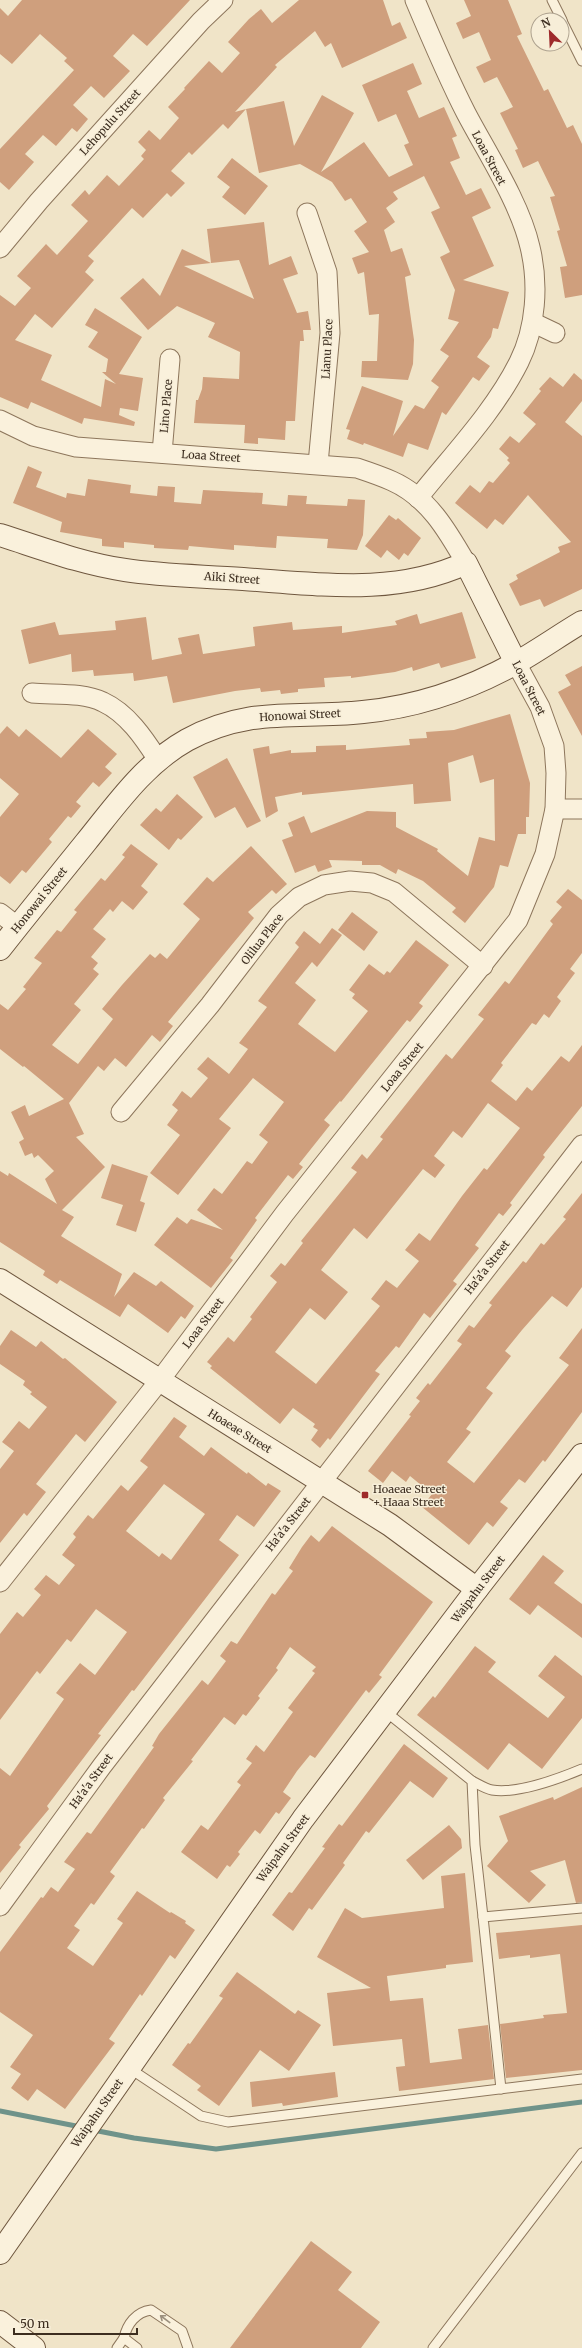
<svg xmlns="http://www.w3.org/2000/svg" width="582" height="2348" font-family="Merriweather,serif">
<rect width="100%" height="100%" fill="#f0e4c8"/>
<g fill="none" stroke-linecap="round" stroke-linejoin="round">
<g stroke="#6f938a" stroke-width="5">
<path d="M0 2111 81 2127"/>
<path d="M93 2130 134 2138 216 2149 582 2102"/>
</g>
</g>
<g fill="#cf9f7d" fill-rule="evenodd">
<path d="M22 0H190L147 46 133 34 113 56 130 71 104 98 91 86 73 105 88 119 77 132 72 128 56 146 43 135 25 154 34 162 9 190 0 182V149L74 70 64 61 67 58 40 34 12 64 0 54V8L8 16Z"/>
<path d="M299 0H383L392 26 400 22 407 38 342 68 331 43 325 47 315 31 275 65 277 67 235 112 246 109 228 129 223 124 192 155 189 152 171 171 185 183 171 197 167 193 143 218 132 208 88 256 94 261 85 272 94 280 52 328 35 314 15 340 52 355 41 380 101 407 105 379 116 384 102 372H106L108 359 88 347 98 332 85 325 95 308 142 337 119 374 143 378 138 411 120 408 119 415 135 422 134 426 84 418 82 424 31 402 28 409 0 397V295L15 306 31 288 17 276 46 244 57 255 88 221 71 205 85 190 89 195 107 175 119 186 144 159 141 156 146 150 138 142 149 130 160 140 179 118 168 107 185 89 184 88 209 61 222 73 240 53 228 42 249 19 261 9 272 23Z"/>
<path d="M464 0H508L522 34 517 36 544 91 548 89 567 128 573 125 582 144V295L565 298 560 267 567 266 557 231 560 230 550 197 555 196 538 161 523 168 515 150 518 149 500 113 513 107 497 77 484 83 476 67 491 60 479 32 463 39 456 23 471 16Z"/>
<path d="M413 63 422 84 407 91 419 118 444 107 457 136 452 138 460 158 450 162 466 195 481 188 491 208 472 217 494 266 463 280 509 292 498 329 493 328 491 337 477 357 490 366 479 381 473 377 446 415 442 412 428 450 408 443 403 457 364 443 363 445 347 439 350 430 346 429 362 386 403 401 393 436 415 405 424 409 439 387 431 381 449 356 440 350 459 322 448 319 455 290 440 257 450 252 431 212 440 208 424 176 393 192 398 199 386 208 395 222 384 230 391 252 402 248 411 275 405 277 414 340 413 364 408 380 361 377 362 361H377L379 314 369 315 364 272 358 274 352 258 369 252 354 231 367 222 351 198 345 201 332 182 300 164 259 173 246 109 284 101 294 146 322 95 354 113 321 172 364 142 389 177 413 165 404 145 409 143 396 114 378 122 362 85Z"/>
<path d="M232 158 268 186 245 215 222 197 230 187 217 177Z"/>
<path d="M264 222 269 265 291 256 298 274 283 279 297 313 308 311 311 330H303L304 341H300L295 421H286L285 440 258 438V444L244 443 245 425 194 423 196 400H198L202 389 203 377 239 379 240 352 208 337 215 323 177 306 148 330 120 298 143 278 160 296 182 249 211 263 207 229ZM239 260 254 299 184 266 211 263Z"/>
<path d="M574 373 582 380V401L565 422 582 436V589L544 607 540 599 520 606 509 584 518 579 516 575 560 552 558 547 571 542 528 495 503 525 495 519 487 529 455 503 470 485 480 493 489 481 493 483 510 463 507 460 509 458 499 449 510 436 519 443 536 424 523 413 541 391 539 389 550 377 563 387Z"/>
<path d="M28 466 42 472 36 487 66 498 67 493 85 496 88 479 131 485 130 493 157 496 158 486 175 487 174 502 201 504 203 490 263 493 262 504 287 506 288 495 307 496 306 504 347 506 348 499 365 500 363 535 357 550 327 548 328 539 277 536 276 548 234 545V550L189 546 188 550 154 548V545L124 542V548L102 546V539L60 532 62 522 13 503Z"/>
<path d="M389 515 396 520 398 518 421 538 408 556 404 553 399 560 387 550 381 558 365 546Z"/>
<path d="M462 612 476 658 441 668 439 663 413 671 412 667 395 672 351 678V676L324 678 325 687 298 689V692L281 694 280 690 261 692 260 688 235 691 173 703 167 676 134 681 133 673 94 676 93 670 72 672 71 654 29 664 21 630 55 622 59 635 116 630 115 621 146 617 152 660 182 654 178 638 199 634 203 654 255 646 253 627 292 622 293 630 342 626V633L397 625 395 621 417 614 420 624Z"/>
<path d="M582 666V736L558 692 571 685 565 675Z"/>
<path d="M510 714 530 783 529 817H526V834H518L508 867 500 865 494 887 465 923 452 912 456 908 423 881 398 869 396 874 380 865H362V861L329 860 332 867 318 872 315 865 295 873 282 840 293 836 288 823 304 816 311 833 367 811 396 812V827L438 849 437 851 468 876 479 837 495 841 494 779 480 783 473 755 448 763 451 801 414 804 413 784 302 795V792L275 797 278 811 266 818 253 749 269 746 270 754 291 750V753L316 752V746L346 745V750L410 745 409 739 427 738 426 732 454 730Z"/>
<path d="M7 726 19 737 26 729 61 758 88 729 117 754 105 767 112 773 99 787 93 782 76 802 81 806 71 818 68 816 49 839 52 842 26 873 22 870 10 884 0 876V817L19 794 0 778V734Z"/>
<path d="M227 758 261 821 247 828 235 807 215 818 193 777Z"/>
<path d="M177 794 203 817 181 840 178 838 169 850 140 825 156 808 161 812Z"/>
<path d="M131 844 158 864 141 886 148 892 133 910 122 901 113 912 110 909 93 929 106 939 91 957 98 963 93 969 99 974 74 1004 81 1010 52 1045 78 1064 113 1019 102 1009 122 985 150 954 155 958 160 953 167 959 200 919 183 904 207 877 213 882 251 846 287 884 276 894 272 890 248 912 254 918 168 1022 173 1026 160 1042 152 1035 126 1067 115 1058 104 1071 98 1066 69 1103 84 1134 76 1137 105 1167 62 1210 74 1217 61 1236 122 1274 114 1297 134 1272 156 1286 161 1281 194 1306 185 1319 181 1316 168 1333 128 1304 120 1317 60 1280 57 1284 43 1275 45 1271 0 1242V1171L8 1176 9 1173 57 1204 45 1179 54 1171 38 1155 34 1158 32 1153 25 1156 19 1142 24 1139 11 1112 25 1105 29 1116 64 1099 24 1066 23 1067 0 1049V1004L8 1010 26 989 23 987 42 963 34 958 57 930 61 932 77 912 74 910 101 878 105 881 125 857 122 855Z"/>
<path d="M568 889 582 900V953L570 969 575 973 557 997 561 1001 549 1018 544 1014 536 1025 532 1023 501 1063 503 1065 491 1081 516 1101 527 1087 532 1091 561 1056 569 1062 582 1045V1106L543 1155 545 1157 510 1203 512 1205 503 1216 499 1213 475 1245 479 1248 453 1281 457 1284 430 1318 424 1313 399 1348 396 1346 375 1371 380 1374 330 1440 328 1438 320 1448 311 1440 318 1430 313 1427 315 1424 293 1408 280 1424 210 1368 212 1366 207 1362 228 1337 234 1342 252 1319 250 1317 277 1282 270 1276 281 1263 285 1266 303 1243 301 1241 357 1172 351 1168 362 1154 367 1159 383 1139 380 1137 446 1054 452 1059 484 1019 478 1015 505 981 509 984 553 924 550 921 562 907 556 902ZM488 1103 520 1128 487 1170 484 1168 462 1196 430 1241 419 1233 405 1250 419 1261 397 1288 386 1280 371 1299 380 1306 316 1384 275 1352 310 1308 325 1320 348 1292 321 1270 354 1228 367 1239 423 1169 435 1178 445 1165 434 1156 453 1131 462 1138Z"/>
<path d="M352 912 378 932 364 951 338 930Z"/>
<path d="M332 928 342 935 317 967 312 962 295 983 316 1000 298 1024 335 1052 368 1011 352 998 355 994 349 990 369 964 384 975 387 971 390 973 416 940 449 965 419 1003 423 1006 410 1022 407 1020 341 1102 340 1101 324 1120 330 1125 299 1164 303 1167 293 1179 288 1175 255 1218 257 1220 230 1258 233 1260 211 1288 154 1245 177 1217 187 1224 191 1219 223 1230 197 1210 214 1188 222 1194 247 1161 252 1164 268 1142 259 1135 284 1102 253 1078 219 1119 231 1128 178 1195 150 1173 180 1135 167 1125 178 1110 172 1105 182 1091 191 1098 208 1078 197 1069 208 1057 229 1074 248 1049 239 1043 267 1007 258 1001 299 947 295 943 304 931 320 944Z"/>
<path d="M112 1164 148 1176 140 1201 145 1203 136 1232 116 1225 123 1205 101 1198Z"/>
<path d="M582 1193V1287L567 1307 552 1296 522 1330 505 1351 511 1356 486 1388 493 1393 466 1429 471 1432 447 1462 474 1483 569 1365 559 1358 582 1328V1412L545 1462 543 1460 525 1483 519 1479 500 1502 508 1508 493 1527 487 1522 469 1545 422 1507 432 1494 410 1476 406 1482 392 1471 383 1483 368 1471 411 1416 409 1415 420 1401 416 1398 428 1383 430 1385 462 1344 457 1341 469 1325 474 1328 492 1305 489 1303 523 1261 526 1263 541 1243 544 1245 566 1219 563 1217Z"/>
<path d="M11 1330 36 1347 41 1341 63 1359 65 1358 117 1402 85 1442 76 1434 36 1484 46 1492 27 1516 24 1513 0 1543V1469L14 1451 2 1442 19 1421 29 1429 47 1407 30 1394 32 1392 23 1385 25 1381 0 1364V1346Z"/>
<path d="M174 1417 187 1426 179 1437 204 1456 211 1447 247 1474 248 1472 266 1486 268 1483 281 1491 254 1527 237 1515 219 1540 239 1555 134 1691 132 1690 98 1734 101 1735 47 1806 49 1809 19 1845 21 1847 0 1873V1768L10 1776 64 1699 56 1693 80 1663 95 1675 127 1632 96 1609 71 1642 67 1639 40 1674 37 1671 0 1720V1634L17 1612 23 1617 41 1595 34 1589 46 1575 59 1585 75 1565 62 1555 76 1537 73 1534 88 1515 93 1519 121 1485 128 1491 148 1467 140 1461ZM164 1484 205 1514 171 1560 162 1553 159 1557 126 1531Z"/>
<path d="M332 1526 433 1602 379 1675 382 1677 369 1693 366 1690 315 1758 310 1755 297 1771 283 1792 291 1798 279 1814 276 1812 260 1834 255 1830 238 1852 240 1854 230 1867 227 1865 217 1879 181 1852 201 1825 208 1830 241 1785 237 1782 252 1763 246 1759 256 1745 264 1752 293 1712 288 1708 315 1673 312 1671 316 1667 290 1647 276 1668 278 1670 258 1696 260 1698 246 1716 243 1714 235 1725 224 1717 191 1760 193 1761 163 1798 165 1800 144 1829 142 1828 110 1872 115 1876 94 1905 91 1903 74 1926 80 1930 67 1948 93 1966 123 1923 117 1919 137 1891 170 1913 171 1912 186 1921 185 1923 195 1930 175 1959 170 1955 142 1996 140 1994 109 2039 115 2043 65 2109 37 2089 28 2101 11 2088 21 2074 10 2067 33 2035 0 2012V1952L41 1897 43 1898 51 1887 58 1892 75 1869 64 1862 87 1832 91 1834 154 1747 152 1746 159 1734 202 1680 208 1685 226 1661 220 1656 231 1641 237 1644 272 1593 275 1595 293 1571 289 1568 302 1547 311 1535 319 1542Z"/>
<path d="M543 1555 564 1571 554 1583 582 1604V1638L538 1605 530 1615 509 1599Z"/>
<path d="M475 1646 496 1662 488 1672 548 1718 565 1697 538 1676 555 1655 582 1676V1718L542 1769 509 1743 488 1770 417 1715 433 1696 435 1698Z"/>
<path d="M404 1744 448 1778 433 1798 410 1781 369 1833 366 1831 343 1863 345 1865 312 1910 309 1908 293 1931 272 1915 289 1892 292 1893 325 1848 322 1847 339 1824 342 1826Z"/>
<path d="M582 1787V1902L576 1903 565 1860 530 1871 546 1885 529 1903 487 1866 508 1841 499 1816 553 1797 554 1800Z"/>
<path d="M449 1825 461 1839 462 1848 423 1880 406 1860Z"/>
<path d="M465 1873 473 1962 446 1965V1968L387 1976 390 2001 423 1998 430 2063 462 2059 458 2029 488 2025 494 2079 399 2091 396 2067 405 2066 402 2039 333 2046 327 1993 371 1988 317 1957 345 1908 362 1918 444 1908 441 1876Z"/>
<path d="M582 1925V2070L506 2078 500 2024 544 2018 543 2015 567 2013 560 1954 530 1958V1955L499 1959 496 1933Z"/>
<path d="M237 1972 295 2014 298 2010 321 2025 289 2071 260 2050 219 2106 197 2090 201 2086 172 2065 188 2043 190 2044 223 1998 219 1996Z"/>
<path d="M335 2072 338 2097 283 2106 282 2103 252 2107 250 2082Z"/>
<path d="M311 2241 352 2272 338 2290 380 2322 361 2348H230Z"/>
</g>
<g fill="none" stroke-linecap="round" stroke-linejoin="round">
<g stroke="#8d765c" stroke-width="11">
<g id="lane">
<path d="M552 0 562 20"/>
<path d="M562 21 582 61"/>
<path d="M385 1711 472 1781 475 1845 483 1917"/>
<path d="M472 1781C478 1784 486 1789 492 1790 518 1794 558 1779 582 1769"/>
<path d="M129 2068 201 2116 228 2122 582 2079"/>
<path d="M501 2089 483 1917 582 1908"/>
<path d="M124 2338C127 2324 136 2312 151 2310L182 2331 188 2348"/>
<path d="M117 2348 124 2338 137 2348"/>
<path d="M433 2348 582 2153"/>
</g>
</g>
<g stroke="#8d765c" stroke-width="21">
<g id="street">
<path d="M415 0C431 38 447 76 466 113 487 153 520 203 530 247 539 284 536 328 519 362 494 412 453 454 418 498"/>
<path d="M307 213 327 272 330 333 318 464"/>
<path d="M0 248 39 201 201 21 223 0"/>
<path d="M534 323 555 333"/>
<path d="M0 420 33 436 76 447 357 468C369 472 381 476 392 481 428 497 447 530 466 563"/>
<path d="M162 453 170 359"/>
<path d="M32 693C54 695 83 692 103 702 127 713 144 738 158 760"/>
<path d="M555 809H582"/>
<path d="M0 913 18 927"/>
<path d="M121 1112 210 1005 279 915 299 897 324 885 350 881 372 883 394 892 483 966"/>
<path d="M0 1582 160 1380 285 1213 518 920 545 854 555 809 556 773 554 746 540 707 516 663"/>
<path d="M0 1906 102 1766 582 1145"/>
</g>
</g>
<g stroke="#6f573f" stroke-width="24">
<g id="secondary">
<path d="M0 535C41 548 83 564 125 570 164 576 204 576 243 579 318 584 395 596 466 563L516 663"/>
<path d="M0 949C28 913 57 878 86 842 116 805 144 764 187 740 250 706 297 719 363 712 416 707 469 689 516 663 539 650 560 635 582 622"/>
<path d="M0 1280 390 1525 477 1589"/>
<path d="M0 2253 303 1819 477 1589 582 1455"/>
<path d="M0 2322 34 2348"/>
</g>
</g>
<use href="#lane" stroke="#faf1dc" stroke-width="9"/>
<use href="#street" stroke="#faf1dc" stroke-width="19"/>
<use href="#secondary" stroke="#faf1dc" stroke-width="22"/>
</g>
<defs><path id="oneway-shaft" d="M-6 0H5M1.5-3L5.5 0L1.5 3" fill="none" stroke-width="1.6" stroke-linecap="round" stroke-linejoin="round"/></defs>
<use stroke="#9c907e" href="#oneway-shaft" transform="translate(165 2319) rotate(-143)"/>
<rect fill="#9e2a2b" stroke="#f7eed8" stroke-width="1.5" x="361" y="1491" width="8" height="8" rx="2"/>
<g text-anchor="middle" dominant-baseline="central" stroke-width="3" stroke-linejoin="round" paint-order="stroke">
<g font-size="11" fill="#3d2e20" stroke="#f7eed8">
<text transform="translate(110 122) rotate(-48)">Lehopulu Street</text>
<text transform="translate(489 158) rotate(62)">Loaa Street</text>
<text transform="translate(327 349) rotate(-87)">Lianu Place</text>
<text transform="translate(166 406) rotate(-85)">Lino Place</text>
<text transform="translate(211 456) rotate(4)">Loaa Street</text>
<text transform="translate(232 578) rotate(4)">Aiki Street</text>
<text transform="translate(529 688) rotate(63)">Loaa Street</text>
<text transform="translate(300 715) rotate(-3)">Honowai Street</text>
<text transform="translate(39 900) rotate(-51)">Honowai Street</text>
<text transform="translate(262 939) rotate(-52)">Olilua Place</text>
<text transform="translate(402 1067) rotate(-51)">Loaa Street</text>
<text transform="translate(487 1267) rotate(-52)">Ha'a'a Street</text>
<text transform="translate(203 1323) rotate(-53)">Loaa Street</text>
<text transform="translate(240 1431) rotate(32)">Hoaeae Street</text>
<text transform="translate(288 1524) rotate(-52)">Ha'a'a Street</text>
<text transform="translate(478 1589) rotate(-53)">Waipahu Street</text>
<text transform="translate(91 1781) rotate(-54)">Ha'a'a Street</text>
<text transform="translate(283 1848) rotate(-54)">Waipahu Street</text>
<text transform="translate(97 2113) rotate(-55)">Waipahu Street</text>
</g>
<g font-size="11" fill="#3d2e20" stroke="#f7eed8" text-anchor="start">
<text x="373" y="1489">Hoaeae Street<tspan x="373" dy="13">+ Haaa Street</tspan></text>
</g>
</g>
<g transform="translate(550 32) rotate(336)"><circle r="19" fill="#f7eed8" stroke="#ada18e"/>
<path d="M0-3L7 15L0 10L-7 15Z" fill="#9e2a2b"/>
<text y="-6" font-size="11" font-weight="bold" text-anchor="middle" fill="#3d2e20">N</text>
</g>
<path d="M14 2328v6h123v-6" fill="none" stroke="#3d2e20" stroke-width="2"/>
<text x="20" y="2328" font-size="12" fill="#3d2e20" stroke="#f7eed8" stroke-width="3" paint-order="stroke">50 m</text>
</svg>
